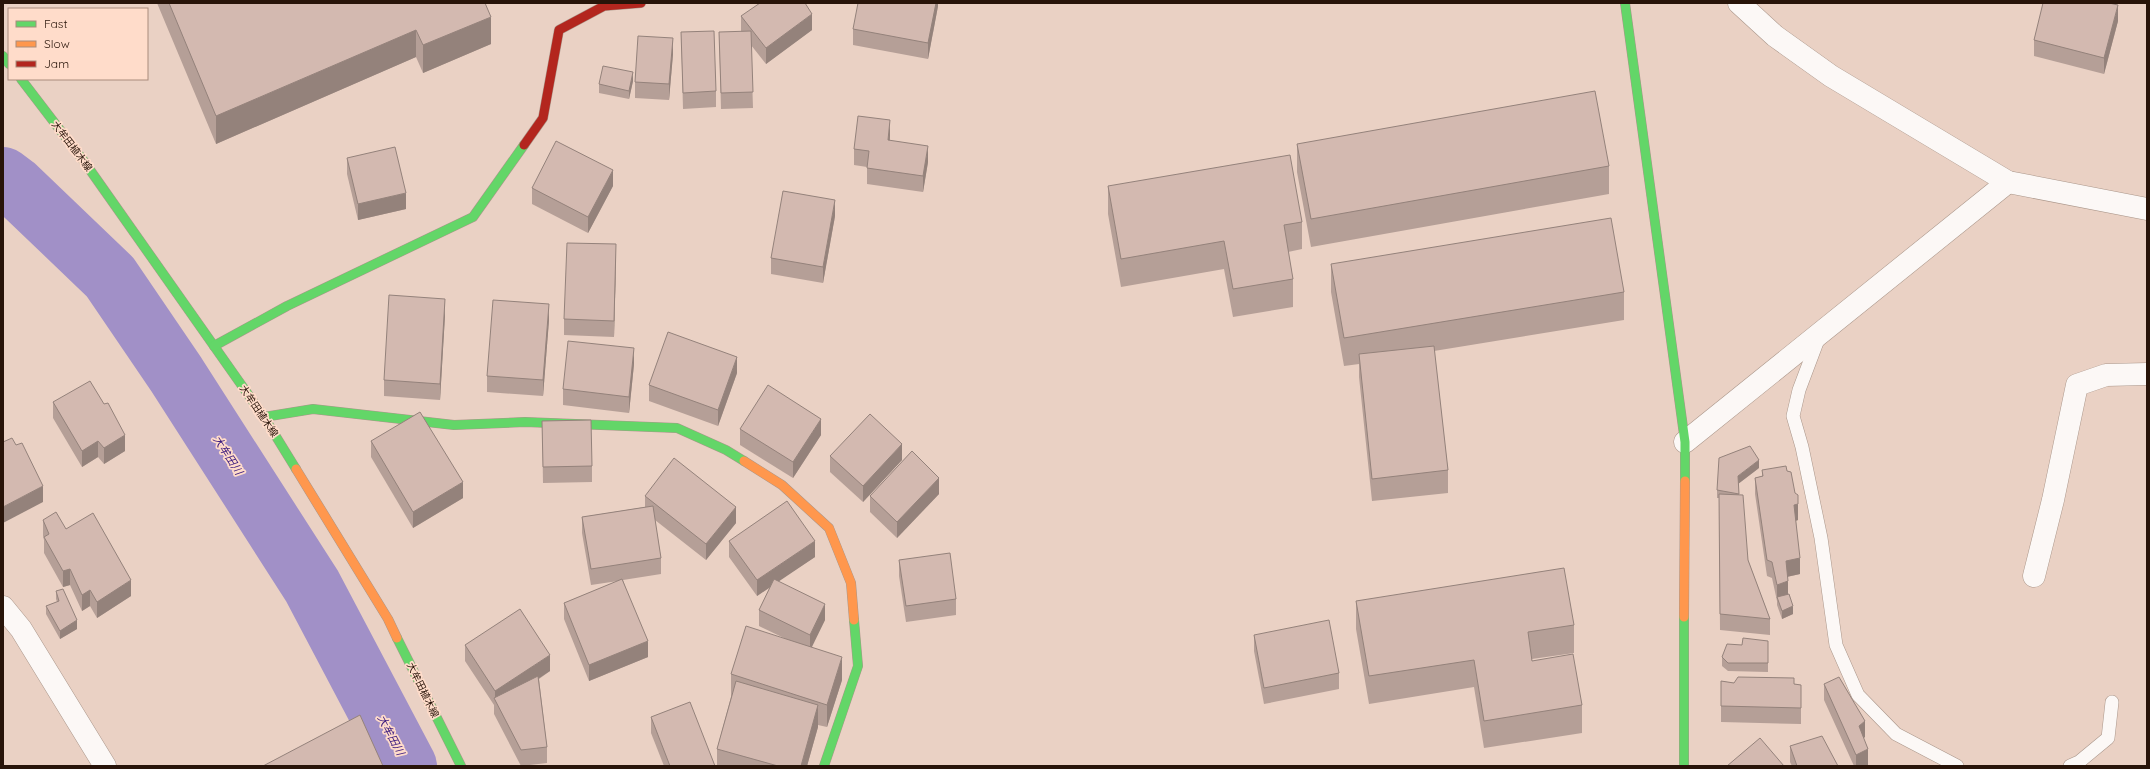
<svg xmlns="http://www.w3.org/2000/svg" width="2150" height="769" font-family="Quicksand,'Noto Sans JP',sans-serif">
<rect width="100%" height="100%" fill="#ead1c4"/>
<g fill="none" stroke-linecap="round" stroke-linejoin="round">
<path stroke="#a190c7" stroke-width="60" d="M3 177 15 186 110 277 176 374 312 586 407 766"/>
<g stroke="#aa968a" stroke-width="14">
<g id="lane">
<path d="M1819 337 1799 390 1793 416 1802 447 1821 538 1836 645 1858 695 1896 734 1957 766"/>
<path d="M2070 766 2079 762 2108 738 2112 702"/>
</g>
</g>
<g stroke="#aa968a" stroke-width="23">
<g id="street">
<path d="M1739 3 1775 36 1831 76 2008 182 2147 209"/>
<path d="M1685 442 2008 182"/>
<path d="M2034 576 2053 500 2077 385 2106 375 2147 374"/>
<path d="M3 607 21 629 105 766"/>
</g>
</g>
<g stroke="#aa968a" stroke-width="10">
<g id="fast">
<path d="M1625 3 1685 442V481"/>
<path d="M3 56 9 64"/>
<path d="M21 79 83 160 264 417 296 469"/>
<path d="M214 346 287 306 473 217 524 145"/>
<path d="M264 417 313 409 454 425 525 422 677 428 726 450 744 461"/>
<path d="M397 638 461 766"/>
<path d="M824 766 858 666 854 620"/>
<path d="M1684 766V617"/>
</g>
</g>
<g stroke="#aa968a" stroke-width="10">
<g id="slow">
<path d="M744 461 782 485 829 528 851 583 854 620"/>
<path d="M296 469 388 619 397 638"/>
<path d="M1684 617 1685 481"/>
</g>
</g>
<g stroke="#aa968a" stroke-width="10">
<path id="jam" d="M524 145 543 118 559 30 604 6 641 3"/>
</g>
<use href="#lane" stroke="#fcf8f6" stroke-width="13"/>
<use href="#street" stroke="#fcf8f6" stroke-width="22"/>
<use href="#fast" stroke="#63d668" stroke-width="9"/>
<use href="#slow" stroke="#ff974d" stroke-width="9"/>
<use href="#jam" stroke="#b3261e" stroke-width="9"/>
</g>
<g fill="#b59f97">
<path d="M157 3H485L491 44 423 73 416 57 216 144Z"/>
<path d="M938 3V6L928 59 853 45V29Z"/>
<path d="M741 16 812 30 766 64 751 45 753 108 721 109 719 32H741Z"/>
<path d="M2118 21 2104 74 2034 56V40Z"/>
<path d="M681 32 716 91V107L683 109Z"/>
<path d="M673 54 669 100 635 98V82Z"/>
<path d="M633 81 629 99 599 93V84Z"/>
<path d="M890 136V141L928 162 923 192 867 184V167L854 165V149Z"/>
<path d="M1297 144 1609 166V194L1311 247 1297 172Z"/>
<path d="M347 158 406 209 358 220 347 174Z"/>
<path d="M613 186 588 233 532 204V188Z"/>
<path d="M1108 186 1302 222V249L1288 252 1293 279V307L1233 317 1224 269 1121 287 1108 214Z"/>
<path d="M835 216 823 283 771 274V258Z"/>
<path d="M616 260 614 337 564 335V319Z"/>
<path d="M1331 264 1624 292V320L1434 351 1448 470V493L1372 501 1359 377V364L1344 366 1331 292Z"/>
<path d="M445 315 440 400 384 396V380Z"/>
<path d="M549 320 543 396 487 392V376Z"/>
<path d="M634 364 629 413 563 405V389Z"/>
<path d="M737 373 718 426 649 401V385Z"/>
<path d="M53 402 104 404 125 451 104 464 98 457 82 467 53 418Z"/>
<path d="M542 421 592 466V482L543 483Z"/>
<path d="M740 429 821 435 793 478 740 445Z"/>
<path d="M371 441 463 498 413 528 371 457Z"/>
<path d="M830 456 902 460 863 502 830 472Z"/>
<path d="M1759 468 1738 484 1739 495 1748 560 1770 619V635L1720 630 1719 498H1717V490Z"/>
<path d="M1762 470 1798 520 1796 521 1800 574 1787 577 1788 594 1793 614 1782 619 1777 605V601L1772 578 1767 576 1755 494V478L1762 476Z"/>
<path d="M939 494 897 538 870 512V496Z"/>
<path d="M645 496 736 523 706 560 655 520 661 558V574L623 580 648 657 589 681 564 619V603L618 581 591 585 582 533V517L645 507Z"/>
<path d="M43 520 66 529 131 596 97 618 90 606 82 611 70 585 63 587 44 553V540L43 536Z"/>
<path d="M729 541 815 557 778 581 825 620 811 647 842 680 827 727 818 725V727L807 766H717V749L731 697V674L784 638 759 626V610L770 587 757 596 729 557Z"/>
<path d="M899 560 956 599V615L906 622 899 576Z"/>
<path d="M56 591 77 629 60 639 46 614V606L57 602 56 599Z"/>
<path d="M1356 601 1574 625V653L1532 659V661L1582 705V733L1484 748 1474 687 1369 704 1356 629Z"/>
<path d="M1254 635 1339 673V689L1264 704 1254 651Z"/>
<path d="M1768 641V672L1728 671 1722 666V657L1742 645Z"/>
<path d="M465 645 550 671 539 679 547 747V763L521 766 494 714V705L465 661Z"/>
<path d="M1721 681 1734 683 1794 684 1801 685V724L1721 722Z"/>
<path d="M1824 684 1865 737 1863 738 1868 765 1867 766H1854L1824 700Z"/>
<path d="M651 717 715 766H664L651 733Z"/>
<path d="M1790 746 1838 766H1792L1790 762Z"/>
</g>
<g fill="#94827b">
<path d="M936 3H938V6L928 59V43Z"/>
<path d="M2118 5V21L2104 74V58Z"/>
<path d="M812 14V30L766 64V48Z"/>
<path d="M491 17V44L423 73V45Z"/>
<path d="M416 30V57L216 144V116Z"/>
<path d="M673 38V54L669 100V84Z"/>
<path d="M633 72V81L629 99V91Z"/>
<path d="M890 120V136L888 156V140Z"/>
<path d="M928 146V162L923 192V176Z"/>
<path d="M613 170V186L588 233V217Z"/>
<path d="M406 193V209L358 220V204Z"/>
<path d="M835 200V216L823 283V267Z"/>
<path d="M616 244V260L614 337V321Z"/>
<path d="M445 299V315L440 400V384Z"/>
<path d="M549 304V320L543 396V380Z"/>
<path d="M634 348V364L629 413V397Z"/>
<path d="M737 357V373L718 426V410Z"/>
<path d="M821 419V435L793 478V462Z"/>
<path d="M125 435V451L104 464V448Z"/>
<path d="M98 441V457L82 467V451Z"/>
<path d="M902 444V460L863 502V486Z"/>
<path d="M1759 460V468L1738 484V476Z"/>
<path d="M939 478V494L897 538V522Z"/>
<path d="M463 482V498L413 528V512Z"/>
<path d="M43 486V502L3 523V507Z"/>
<path d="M1798 504V520L1794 521V505Z"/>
<path d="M736 507V523L706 560V544Z"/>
<path d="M815 541V557L757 596V580Z"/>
<path d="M1800 558V574L1786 577V561Z"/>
<path d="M70 569V585L63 587V571Z"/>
<path d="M131 580V596L97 618V602Z"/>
<path d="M1788 581V597H1777V585Z"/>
<path d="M90 590V606L82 611V595Z"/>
<path d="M825 604V620L810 651V635Z"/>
<path d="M1793 606V614L1782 619V611Z"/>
<path d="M77 620V629L60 639V631Z"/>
<path d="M648 641V657L589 681V665Z"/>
<path d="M550 655V671L498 705 495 700V691Z"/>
<path d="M842 657V680L827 727V705Z"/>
<path d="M818 705V727L807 766H801Z"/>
<path d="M1865 721V737L1859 742V726Z"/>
<path d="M1868 749V765L1867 766H1856V755Z"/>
</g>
<g fill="#d3b9b0" stroke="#94827b">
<path d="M169 3H485L491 17 423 45 416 30 216 116Z"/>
<path d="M760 3H805L812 14 766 48 741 16Z"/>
<path d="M858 3H936L928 43 853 29Z"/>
<path d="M2043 3H2109L2118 5 2104 58 2034 40Z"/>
<path d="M714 31 716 91 683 93 681 32Z"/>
<path d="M751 31 753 92 721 93 719 32Z"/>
<path d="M638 36 673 38 669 84 635 82Z"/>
<path d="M603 66 633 72 629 91 599 84Z"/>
<path d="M1595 91 1609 166 1311 219 1297 144Z"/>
<path d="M858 116 890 120 888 140 928 146 923 176 867 168 869 151 854 149Z"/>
<path d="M556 141 613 170 588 217 532 188Z"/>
<path d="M395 147 406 193 358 204 347 158Z"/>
<path d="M1290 155 1302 222 1284 225 1293 279 1233 289 1224 241 1121 259 1108 186Z"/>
<path d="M783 191 835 200 823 267 771 258Z"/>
<path d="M1611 218 1624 292 1344 338 1331 264Z"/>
<path d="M567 243 616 244 614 321 564 319Z"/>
<path d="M389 295 445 299 440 384 384 380Z"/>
<path d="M493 300 549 304 543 380 487 376Z"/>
<path d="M668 332 737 357 718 410 649 385Z"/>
<path d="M568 341 634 348 629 397 563 389Z"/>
<path d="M1434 346 1448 470 1372 479 1359 354Z"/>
<path d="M90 381 104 404 108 403 125 435 104 448 98 441 82 451 53 402Z"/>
<path d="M768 385 821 419 793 462 740 429Z"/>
<path d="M420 412 463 482 413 512 371 441Z"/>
<path d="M870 414 902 444 863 486 830 456Z"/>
<path d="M591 420 592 466 543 467 542 421Z"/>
<path d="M12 438 16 445 22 443 43 486 3 507V442Z"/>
<path d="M1750 446 1759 460 1738 476 1739 494 1717 490 1719 458Z"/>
<path d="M912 451 939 478 897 522 870 496Z"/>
<path d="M674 458 736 507 706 544 645 496Z"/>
<path d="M1786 466 1787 471 1791 472 1795 493 1798 495V504L1794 505 1800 558 1786 561 1788 581 1777 585 1772 562 1767 560 1755 478 1763 476 1762 470Z"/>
<path d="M1719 494 1743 495 1748 560 1770 619 1720 614Z"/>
<path d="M787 501 815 541 757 580 729 541Z"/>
<path d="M653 506 661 558 591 569 582 517Z"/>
<path d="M56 512 66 529 93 513 131 580 97 602 90 590 82 595 70 569 63 571 44 537 49 534 43 520Z"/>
<path d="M950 553 956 599 906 606 899 560Z"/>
<path d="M1564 568 1574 625 1528 632 1532 661 1573 654 1582 705 1484 721 1474 660 1369 676 1356 601Z"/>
<path d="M622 579 648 641 589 665 564 603Z"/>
<path d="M774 579 825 604 810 635 759 610Z"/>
<path d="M63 589 77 620 60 631 46 606 59 601 56 591Z"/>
<path d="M1789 594 1793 606 1782 611 1777 597Z"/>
<path d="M520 609 550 655 495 691 465 645Z"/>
<path d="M1329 620 1339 673 1264 688 1254 635Z"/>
<path d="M746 626 842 657 827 705 731 674Z"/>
<path d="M1743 638 1768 641V663H1728L1722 657 1727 644 1742 645Z"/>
<path d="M538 676 547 747 521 750 494 698Z"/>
<path d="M1738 677 1794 678V684L1801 685V708L1721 706V681L1734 683Z"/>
<path d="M1839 677 1865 721 1859 726 1868 749 1856 755 1824 684Z"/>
<path d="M736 681 818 705 801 766H778L717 749Z"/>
<path d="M690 702 715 766H670L651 717Z"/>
<path d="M360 715 383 766H263Z"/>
<path d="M1822 736 1838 766H1797L1790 746Z"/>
<path d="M1760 738 1784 766H1727Z"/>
</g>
<g text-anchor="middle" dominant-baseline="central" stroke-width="3.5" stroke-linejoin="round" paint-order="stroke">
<g font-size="10" fill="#281409" stroke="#ffdcca">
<text transform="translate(72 146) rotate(53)">大牟田植木線</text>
<text transform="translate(259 411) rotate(56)">大牟田植木線</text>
<text transform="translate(423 690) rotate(64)">大牟田植木線</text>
</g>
<g font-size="11" font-style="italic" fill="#3b1a7f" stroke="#ffdcca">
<text transform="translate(228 455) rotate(57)">大牟田川</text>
<text transform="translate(391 735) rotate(62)">大牟田川</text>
</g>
</g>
<rect width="2150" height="769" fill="none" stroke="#281409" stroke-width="8"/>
<rect x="8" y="8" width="140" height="72" fill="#ffdcca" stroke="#a98c7d"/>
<rect x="16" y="21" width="20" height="6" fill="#63d668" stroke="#a98c7d"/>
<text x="44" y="28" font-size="12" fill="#281409">Fast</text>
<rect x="16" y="41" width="20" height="6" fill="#ff974d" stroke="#a98c7d"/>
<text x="44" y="48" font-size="12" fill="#281409">Slow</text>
<rect x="16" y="61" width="20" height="6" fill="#b3261e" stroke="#a98c7d"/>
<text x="44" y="68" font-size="12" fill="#281409">Jam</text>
</svg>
